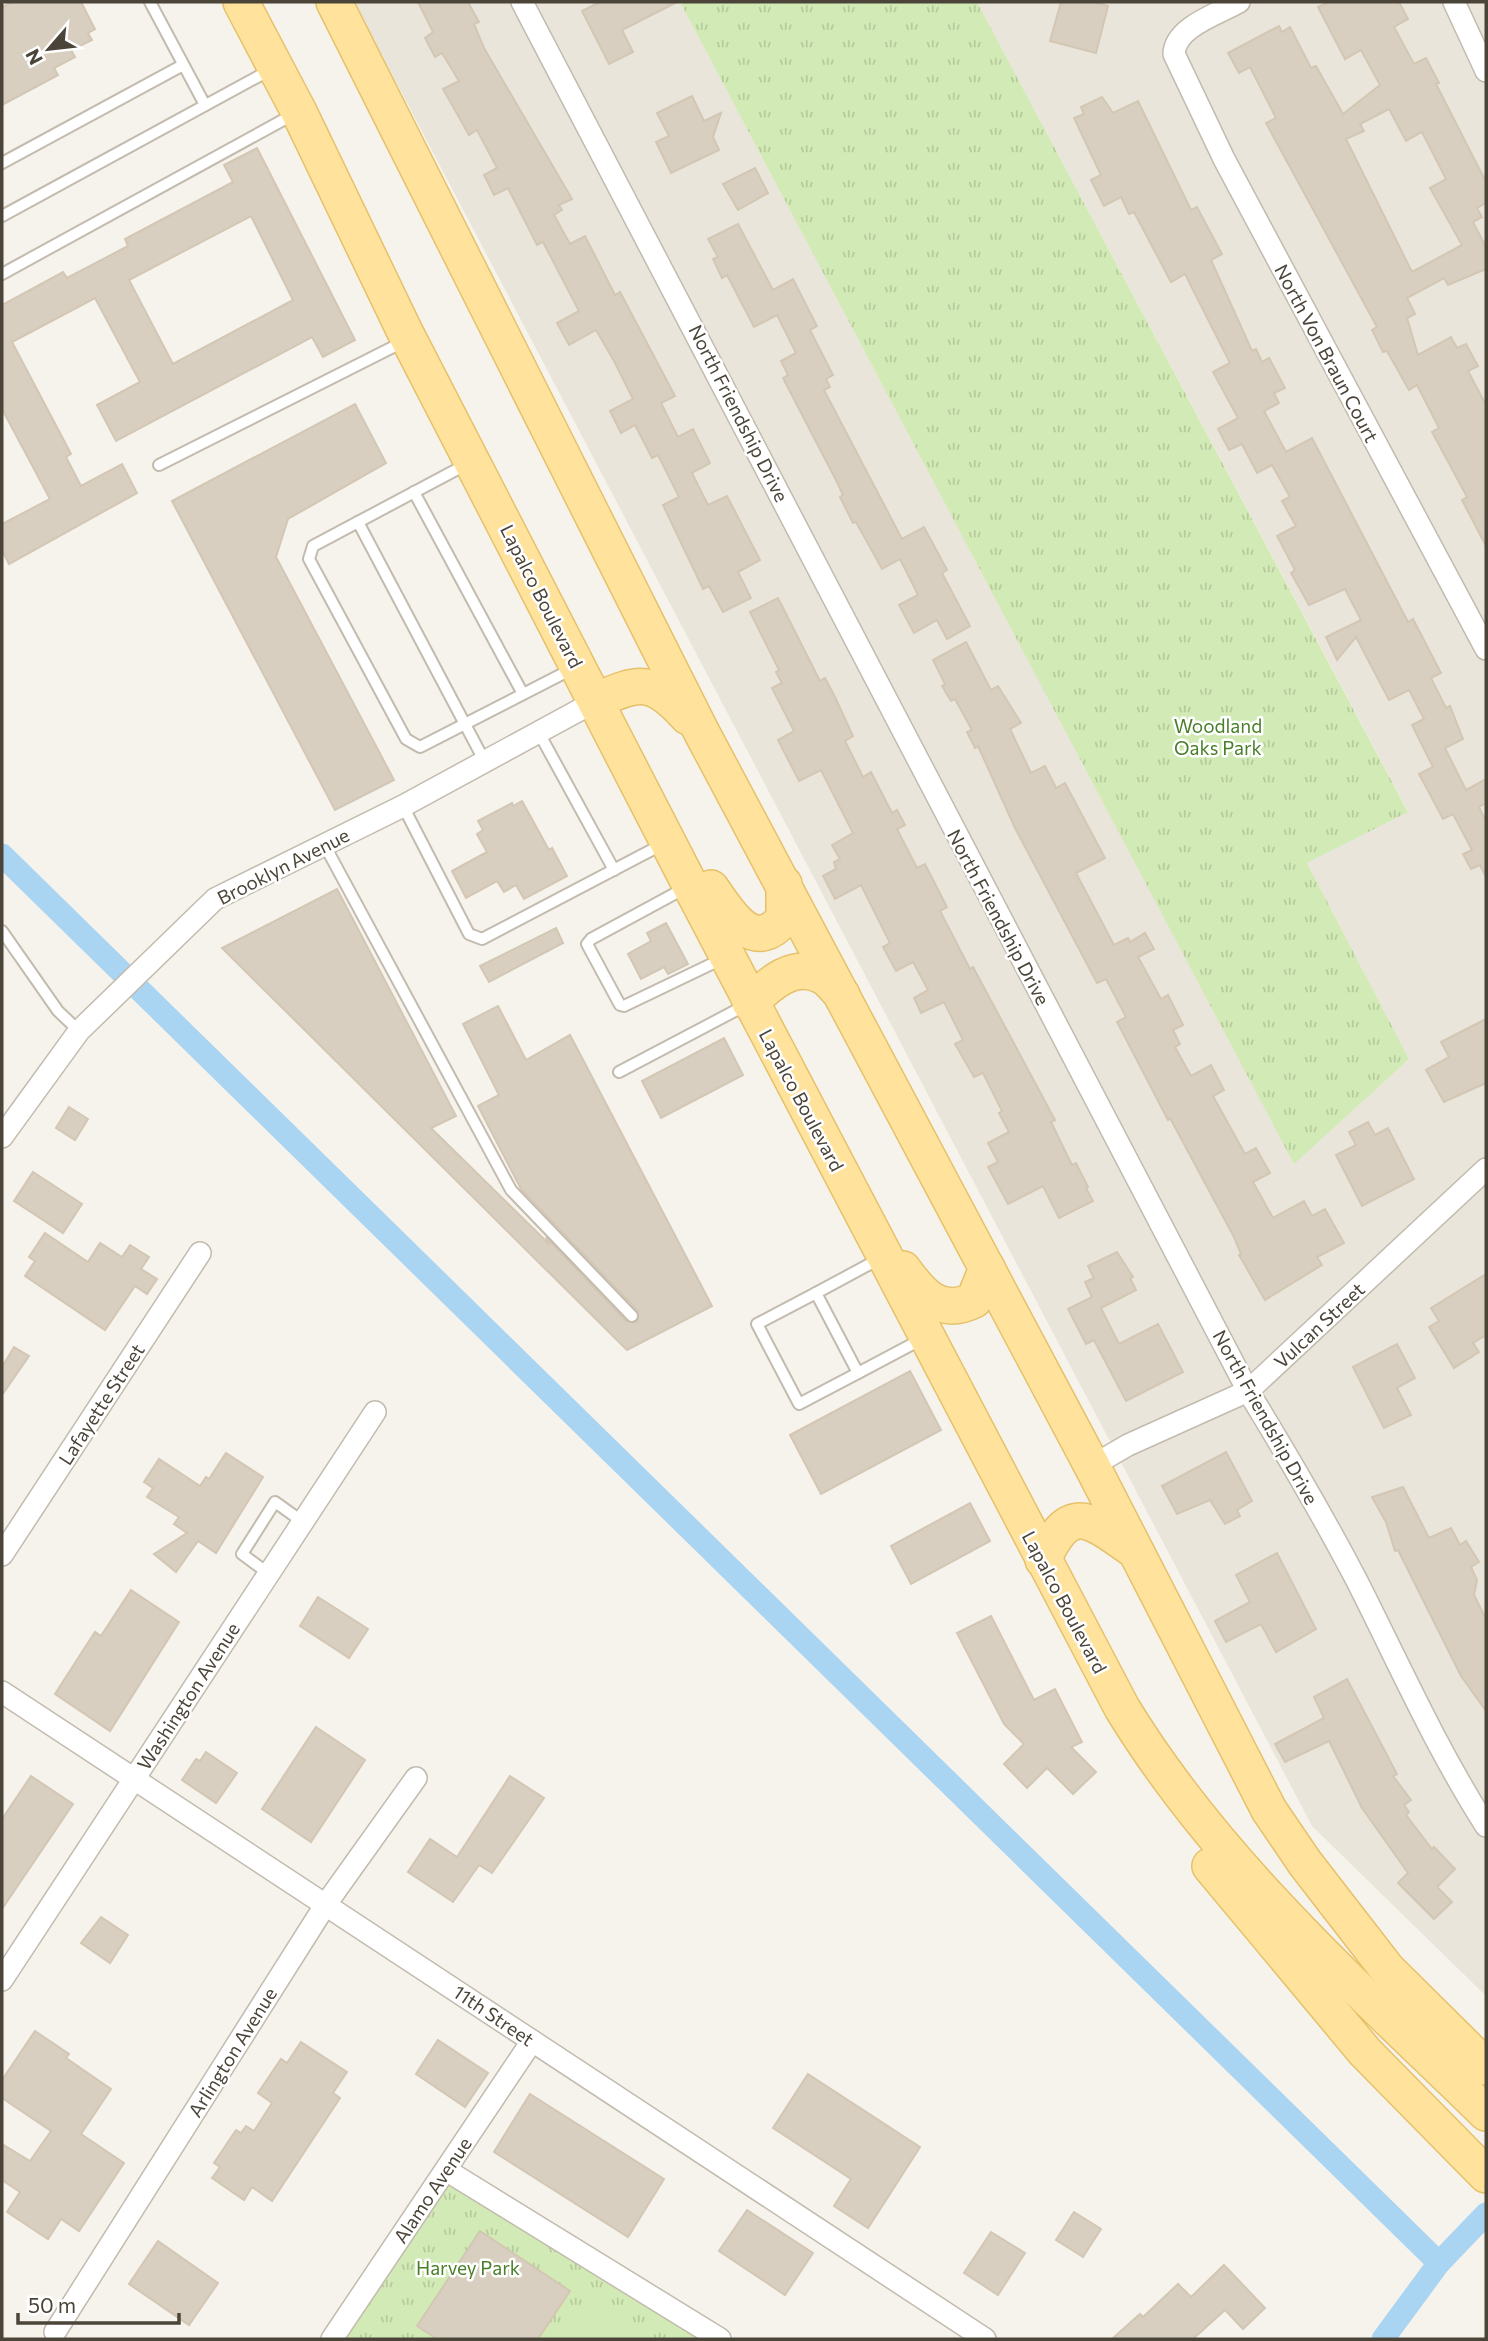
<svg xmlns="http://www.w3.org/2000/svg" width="1488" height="2341" font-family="Commissioner,sans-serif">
<defs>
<pattern id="grass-tufts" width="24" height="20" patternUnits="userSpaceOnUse" patternTransform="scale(1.75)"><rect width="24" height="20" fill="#d2eab5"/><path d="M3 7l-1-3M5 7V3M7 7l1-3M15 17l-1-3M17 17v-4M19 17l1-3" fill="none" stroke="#b6ca9c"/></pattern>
</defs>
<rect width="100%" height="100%" fill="#f6f3ec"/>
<path fill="#eae5da" d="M354 2H680L1294 1163 1409 1059 1307 863 1408 811 977 2H1486V1996L1312 1826Z"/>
<g fill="url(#grass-tufts)">
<path d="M680 2H977L1408 812 1307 863 1409 1059 1294 1164Z"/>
<path d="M446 2170 720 2339H332Z"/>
</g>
<path fill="#d2eab5" d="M594 2294 643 2339H563Z"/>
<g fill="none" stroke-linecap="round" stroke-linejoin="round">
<g stroke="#a9d4f2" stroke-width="23">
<path d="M2 855 1439 2263"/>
<path d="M1383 2339 1439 2263 1486 2214"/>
</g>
</g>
<g fill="#d8cfc1" stroke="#d3c7b4" stroke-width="2" fill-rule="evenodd">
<path d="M12 2H81L95 29 88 33 92 40 71 50 75 57 54 68 58 75 2 105V7Z"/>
<path d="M418 2H468L479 22 474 24 484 48 572 199 559 205 562 210 554 215 570 244 585 236 615 295 620 292 675 396 661 403 678 437 693 429 710 463 692 473 708 505 727 496 760 560 738 572 751 598 723 612 709 586 703 589 663 505 679 497 658 455 652 458 635 425 621 433 610 411 633 399 614 361 596 330 569 345 557 323 579 311 543 242 537 245 508 188 494 195 484 175 497 168 477 130 469 135 443 89 459 81 442 53 435 57 425 38 433 32Z"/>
<path d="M600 2H677L622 30 633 52 609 64 582 11Z"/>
<path d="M1061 2H1094L1108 6 1096 53 1050 41Z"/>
<path d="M1329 2H1399L1408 19 1394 27 1414 64 1426 58 1439 83 1436 84 1486 182V203L1477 208 1482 217 1473 222 1486 247V269L1448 285 1444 278 1407 298 1415 314 1407 318 1418 355 1451 337 1457 348 1466 344 1478 366 1468 371 1486 405V546L1462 500 1467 497 1432 432 1439 428 1417 385 1409 390 1387 351 1383 352 1372 330 1377 327 1266 123 1276 118 1250 67 1239 73 1228 53 1279 26 1282 32 1290 27 1311 68 1316 66 1343 114 1380 85 1361 50 1345 59 1318 7ZM1389 109 1406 141 1422 132 1446 179 1430 188 1462 245 1412 272 1346 139 1364 131 1360 124Z"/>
<path d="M692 96 704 121 721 113 713 137 719 150 671 173 656 142 669 136 657 113Z"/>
<path d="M1102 97 1113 113 1138 101 1191 210 1197 207 1222 254 1211 260 1252 351 1256 349 1262 362 1269 358 1285 388 1274 393 1279 403 1264 411 1286 452 1312 438 1408 622 1413 619 1441 673 1431 678 1446 708 1450 706 1463 739 1445 748 1466 790 1486 779V803L1479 807 1486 822V877L1480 865 1471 869 1463 854 1472 850 1453 814 1443 819 1419 774 1433 767 1412 725 1424 719 1409 690 1389 700 1356 637 1337 660 1326 637 1361 620 1345 589 1309 605 1291 573 1295 570 1277 536 1296 526 1282 501 1290 497 1272 465 1257 473 1242 444 1229 450 1218 429 1238 418 1213 372 1230 363 1185 274 1171 282 1134 212 1129 214 1121 197 1104 206 1091 180 1101 175 1074 118 1084 114 1081 107Z"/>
<path d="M257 148 355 340 323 357 312 337 116 441 97 405 140 382 95 298 12 342 71 454 66 457 81 486 122 464 137 493 9 564 2 550V524L50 499 2 409V305L63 272 67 278 128 246 125 239 233 182 224 165ZM251 216 293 300 173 364 129 280Z"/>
<path d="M755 168 768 193 738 210 723 184Z"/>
<path d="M738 224 773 290 793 279 817 326 810 330 833 375 826 379 830 387 824 390 902 539 924 527 947 570 942 573 970 626 947 639 937 620 914 633 899 605 918 595 900 559 882 569 856 522 853 523 840 497 843 495 838 484 783 378 788 375 781 361 796 353 777 315 754 327 727 275 722 278 713 259 718 257 708 239Z"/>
<path d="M355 404 386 463 288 519 276 557 394 780 335 810 172 501Z"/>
<path d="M778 598 820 681 825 678 835 697 853 736 845 741 863 777 871 772 892 813 897 810 905 825 897 829 917 868 925 864 947 907 940 911 970 969 973 967 1055 1120 1051 1122 1072 1165 1076 1163 1088 1187 1086 1188 1093 1201 1059 1218 1043 1186 1008 1204 988 1167 998 1162 988 1143 1009 1132 999 1113 1002 1111 983 1073 974 1077 955 1044 963 1040 944 1002 921 1013 914 998 928 990 913 962 896 971 883 947 890 943 861 885 835 899 823 876 836 869 834 862 840 859 832 845 853 833 821 770 799 781 778 740 794 731 772 688 782 683 776 672 779 670 750 612Z"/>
<path d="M966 642 991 690 998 686 1021 723 1010 729 1031 773 1045 766 1056 788 1065 783 1105 858 1076 873 1114 945 1128 938 1130 942 1145 933 1154 949 1138 957 1161 999 1168 995 1183 1025 1173 1030 1180 1044 1175 1047 1191 1076 1211 1065 1224 1090 1213 1096 1245 1154 1256 1148 1270 1173 1253 1182 1273 1218 1304 1201 1312 1216 1325 1209 1344 1243 1317 1257 1322 1265 1265 1300 1239 1255 1241 1254 1234 1237 1170 1118 1168 1120 1117 1022 1126 1017 1106 979 1097 983 1015 828 978 746 975 748 967 732 972 730 955 699 951 701 942 686 945 684 933 660Z"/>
<path d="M522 801 549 850 552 848 567 876 524 899 516 885 504 892 497 881 466 898 452 871 487 852 477 834 483 830 478 821 512 803 513 806Z"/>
<path d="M337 889 456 1116 431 1128 549 1244 546 1237 626 1321 637 1322 638 1311 521 1189 478 1106 499 1095 463 1024 498 1006 526 1060 570 1035 712 1306 627 1350 222 948Z"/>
<path d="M666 923 688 964 668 974 664 967 641 979 628 954 651 941 647 933Z"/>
<path d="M556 928 563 943 489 982 480 966Z"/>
<path d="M1486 1019V1083L1444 1102 1426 1070 1449 1057 1441 1042Z"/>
<path d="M724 1038 743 1075 661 1118 642 1081Z"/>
<path d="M69 1107 88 1119 75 1140 56 1128Z"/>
<path d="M1368 1122 1375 1135 1388 1128 1414 1179 1362 1206 1336 1155 1356 1145 1349 1132Z"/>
<path d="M33 1172 82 1204 63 1233 14 1201Z"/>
<path d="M45 1233 88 1262 100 1243 122 1257 130 1245 149 1257 141 1269 157 1279 147 1294 135 1286 105 1330 25 1276 35 1261 29 1257Z"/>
<path d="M1117 1252 1133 1277 1130 1278 1136 1290 1101 1308 1119 1344 1158 1324 1183 1372 1126 1401 1094 1340 1086 1344 1068 1309 1092 1297 1085 1282 1094 1278 1088 1266Z"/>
<path d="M1486 1274V1335L1473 1343 1479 1352 1454 1368 1429 1327 1439 1321 1431 1308Z"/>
<path d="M1397 1344 1415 1378 1397 1388 1411 1415 1384 1428 1353 1367Z"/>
<path d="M14 1347 29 1356 2 1395V1367Z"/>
<path d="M910 1371 941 1430 821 1494 790 1435Z"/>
<path d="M1226 1452 1252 1501 1237 1510 1240 1516 1225 1524 1210 1500 1177 1514 1162 1486Z"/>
<path d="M226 1453 263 1477 216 1553 198 1541 176 1572 154 1554 187 1533 174 1524 179 1517 147 1497 153 1488 144 1482 159 1459 200 1486 206 1477 209 1479Z"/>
<path d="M1403 1487 1429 1538 1451 1528 1460 1545 1466 1541 1479 1562 1471 1567 1477 1580 1474 1595 1486 1619V1711L1461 1676 1398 1550 1395 1551 1386 1522 1372 1497Z"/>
<path d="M970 1503 990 1541 911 1584 891 1546Z"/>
<path d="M1277 1553 1316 1629 1276 1652 1261 1624 1226 1642 1215 1621 1250 1602 1236 1575Z"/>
<path d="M131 1590 179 1622 110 1731 55 1694 95 1632 101 1636Z"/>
<path d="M318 1597 368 1629 349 1658 300 1626Z"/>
<path d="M991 1616 1034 1700 1055 1689 1082 1742 1071 1747 1096 1772 1073 1794 1047 1768 1027 1788 1004 1764 1024 1744 1004 1724 957 1633Z"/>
<path d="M1347 1679 1397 1774 1393 1776 1411 1800 1404 1805 1409 1812 1406 1815 1432 1849 1434 1847 1455 1869 1437 1887 1452 1902 1434 1919 1398 1883 1408 1873 1362 1808 1329 1741 1285 1762 1275 1744 1324 1718 1314 1697Z"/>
<path d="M316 1727 365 1760 311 1842 262 1809Z"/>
<path d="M206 1752 237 1773 216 1803 182 1780 196 1759 200 1761Z"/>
<path d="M31 1776 73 1804 2 1909V1819Z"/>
<path d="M510 1776 544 1798 492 1873 479 1865 453 1902 408 1872 430 1839 457 1857Z"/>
<path d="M101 1917 128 1935 110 1963 81 1943Z"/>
<path d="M35 2031 69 2054 66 2058 111 2089 81 2134 124 2163 79 2231 61 2219 48 2239 7 2212 20 2192 2 2180V2144L30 2161 51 2131 2 2098V2080Z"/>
<path d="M438 2040 488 2073 465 2107 416 2074Z"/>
<path d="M301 2042 347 2072 333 2093 340 2098 272 2201 252 2187 244 2200 212 2178 220 2167 214 2163 236 2130 241 2133 246 2126 254 2131 272 2103 258 2093 281 2059 287 2063Z"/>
<path d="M808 2074 920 2147 868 2228 834 2206 851 2179 773 2128Z"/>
<path d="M530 2094 664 2179 628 2237 494 2152Z"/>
<path d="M747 2210 813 2253 785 2295 719 2251Z"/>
<path d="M1074 2212 1101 2229 1083 2257 1056 2240Z"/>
<path d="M480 2231 570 2291 538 2339H437L417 2326Z"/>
<path d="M991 2232 1025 2253 998 2295 964 2273Z"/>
<path d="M158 2241 218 2283 189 2325 129 2284Z"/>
<path d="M1224 2265 1265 2308 1243 2329 1225 2310 1193 2339H1112L1140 2314 1143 2317 1178 2284 1191 2297Z"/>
</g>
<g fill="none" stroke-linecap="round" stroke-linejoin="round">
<g stroke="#c2bbae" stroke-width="14">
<g id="lane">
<path d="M150 2 205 105"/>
<path d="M2 163 183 65"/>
<path d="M2 216 270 70"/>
<path d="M2 274 296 113"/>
<path d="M469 463 358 522 485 762"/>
<path d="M159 465 403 342"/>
<path d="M414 492 523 694"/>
<path d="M358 522 313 546 309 559 406 739 420 747 572 669"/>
<path d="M539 733 614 870"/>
<path d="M403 806 469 934 482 939 665 843"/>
<path d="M324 844 511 1190 632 1316"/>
<path d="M687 887 591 939 587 944 620 1005 624 1006 722 959"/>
<path d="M2 931 58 1011 79 1031"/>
<path d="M619 1072 748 1004"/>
<path d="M881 1258 816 1293 858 1373 924 1338"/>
<path d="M816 1293 757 1324 799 1404 858 1373"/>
<path d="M269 1574 242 1554 275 1502 303 1522"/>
</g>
</g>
<g stroke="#c2bbae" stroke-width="24">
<g id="street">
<path d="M522 2C767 463 1005 928 1248 1391 1286 1453 1323 1516 1357 1581 1399 1664 1436 1748 1486 1826"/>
<path d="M1239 2C1218 14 1175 27 1174 54L1224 159 1486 649"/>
<path d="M1454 2 1486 71"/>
<path d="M2 1137 79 1031 215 899 403 806 596 701"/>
<path d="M1092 1466 1128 1445 1248 1391 1486 1169"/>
<path d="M2 1555 200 1253"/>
<path d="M2 1692 985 2339"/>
<path d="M2 1980 375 1412"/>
<path d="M446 2170 720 2339"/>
<path d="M55 2332 326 1904 416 1778"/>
<path d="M332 2339 532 2041"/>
</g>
</g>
<g stroke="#e6c16a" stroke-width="38">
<g id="primary">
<path d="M241 2 299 112 405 332 690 885 1122 1708C1217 1864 1356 1986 1486 2113"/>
<path d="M334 2 702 733 1092 1466 1269 1810 1305 1863 1387 1969 1486 2067"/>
<path d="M596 701C640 680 654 679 688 717"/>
<path d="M711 888C728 912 753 957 784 918V884"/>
<path d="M750 1003C769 984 794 961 822 976 829 979 836 989 842 995"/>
<path d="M903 1269C921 1294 940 1317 974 1300L987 1268"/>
<path d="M1043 1560C1069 1502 1089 1518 1131 1548"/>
<path d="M1210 1866 1365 2052 1486 2175"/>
</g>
</g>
<use href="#lane" stroke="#fff" stroke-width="10"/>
<use href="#street" stroke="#fff" stroke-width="21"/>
<use href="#primary" stroke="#ffe39c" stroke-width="35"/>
</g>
<g text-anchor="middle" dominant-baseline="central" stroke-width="5" stroke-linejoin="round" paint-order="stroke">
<g font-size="19" fill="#4b4439" stroke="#fff">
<text transform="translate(1327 353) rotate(62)">North Von Braun Court</text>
<text transform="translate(739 413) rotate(63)">North Friendship Drive</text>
<text transform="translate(542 596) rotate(63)">Lapalco Boulevard</text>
<text transform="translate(283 866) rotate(-27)">Brooklyn Avenue</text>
<text transform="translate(999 917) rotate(62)">North Friendship Drive</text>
<text transform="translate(802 1100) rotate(62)">Lapalco Boulevard</text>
<text transform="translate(1319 1325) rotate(-43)">Vulcan Street</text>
<text transform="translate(101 1404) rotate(-57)">Lafayette Street</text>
<text transform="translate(1266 1417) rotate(61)">North Friendship Drive</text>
<text transform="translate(1065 1602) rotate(62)">Lapalco Boulevard</text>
<text transform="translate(188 1696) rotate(-57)">Washington Avenue</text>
<text transform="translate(494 2015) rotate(34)">11th Street</text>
<text transform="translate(232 2052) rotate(-58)">Arlington Avenue</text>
<text transform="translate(432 2190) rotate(-56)">Alamo Avenue</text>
</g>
<g font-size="19" fill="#4a7f2a" stroke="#fff">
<text x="1218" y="725">Woodland<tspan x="1218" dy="22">Oaks Park</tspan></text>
<text x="468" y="2267">Harvey Park</text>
</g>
</g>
<rect width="1488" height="2341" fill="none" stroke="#4b4439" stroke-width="7"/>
<g transform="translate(49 49) rotate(242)" stroke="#ffffff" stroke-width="5" paint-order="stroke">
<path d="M0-5L12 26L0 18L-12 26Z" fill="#4b4439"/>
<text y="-10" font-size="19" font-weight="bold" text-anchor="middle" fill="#4b4439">N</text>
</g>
<path d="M18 2313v10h161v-10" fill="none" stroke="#4b4439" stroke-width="3.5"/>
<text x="28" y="2313" font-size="21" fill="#4b4439" stroke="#ffffff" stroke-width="5" paint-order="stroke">50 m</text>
</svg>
